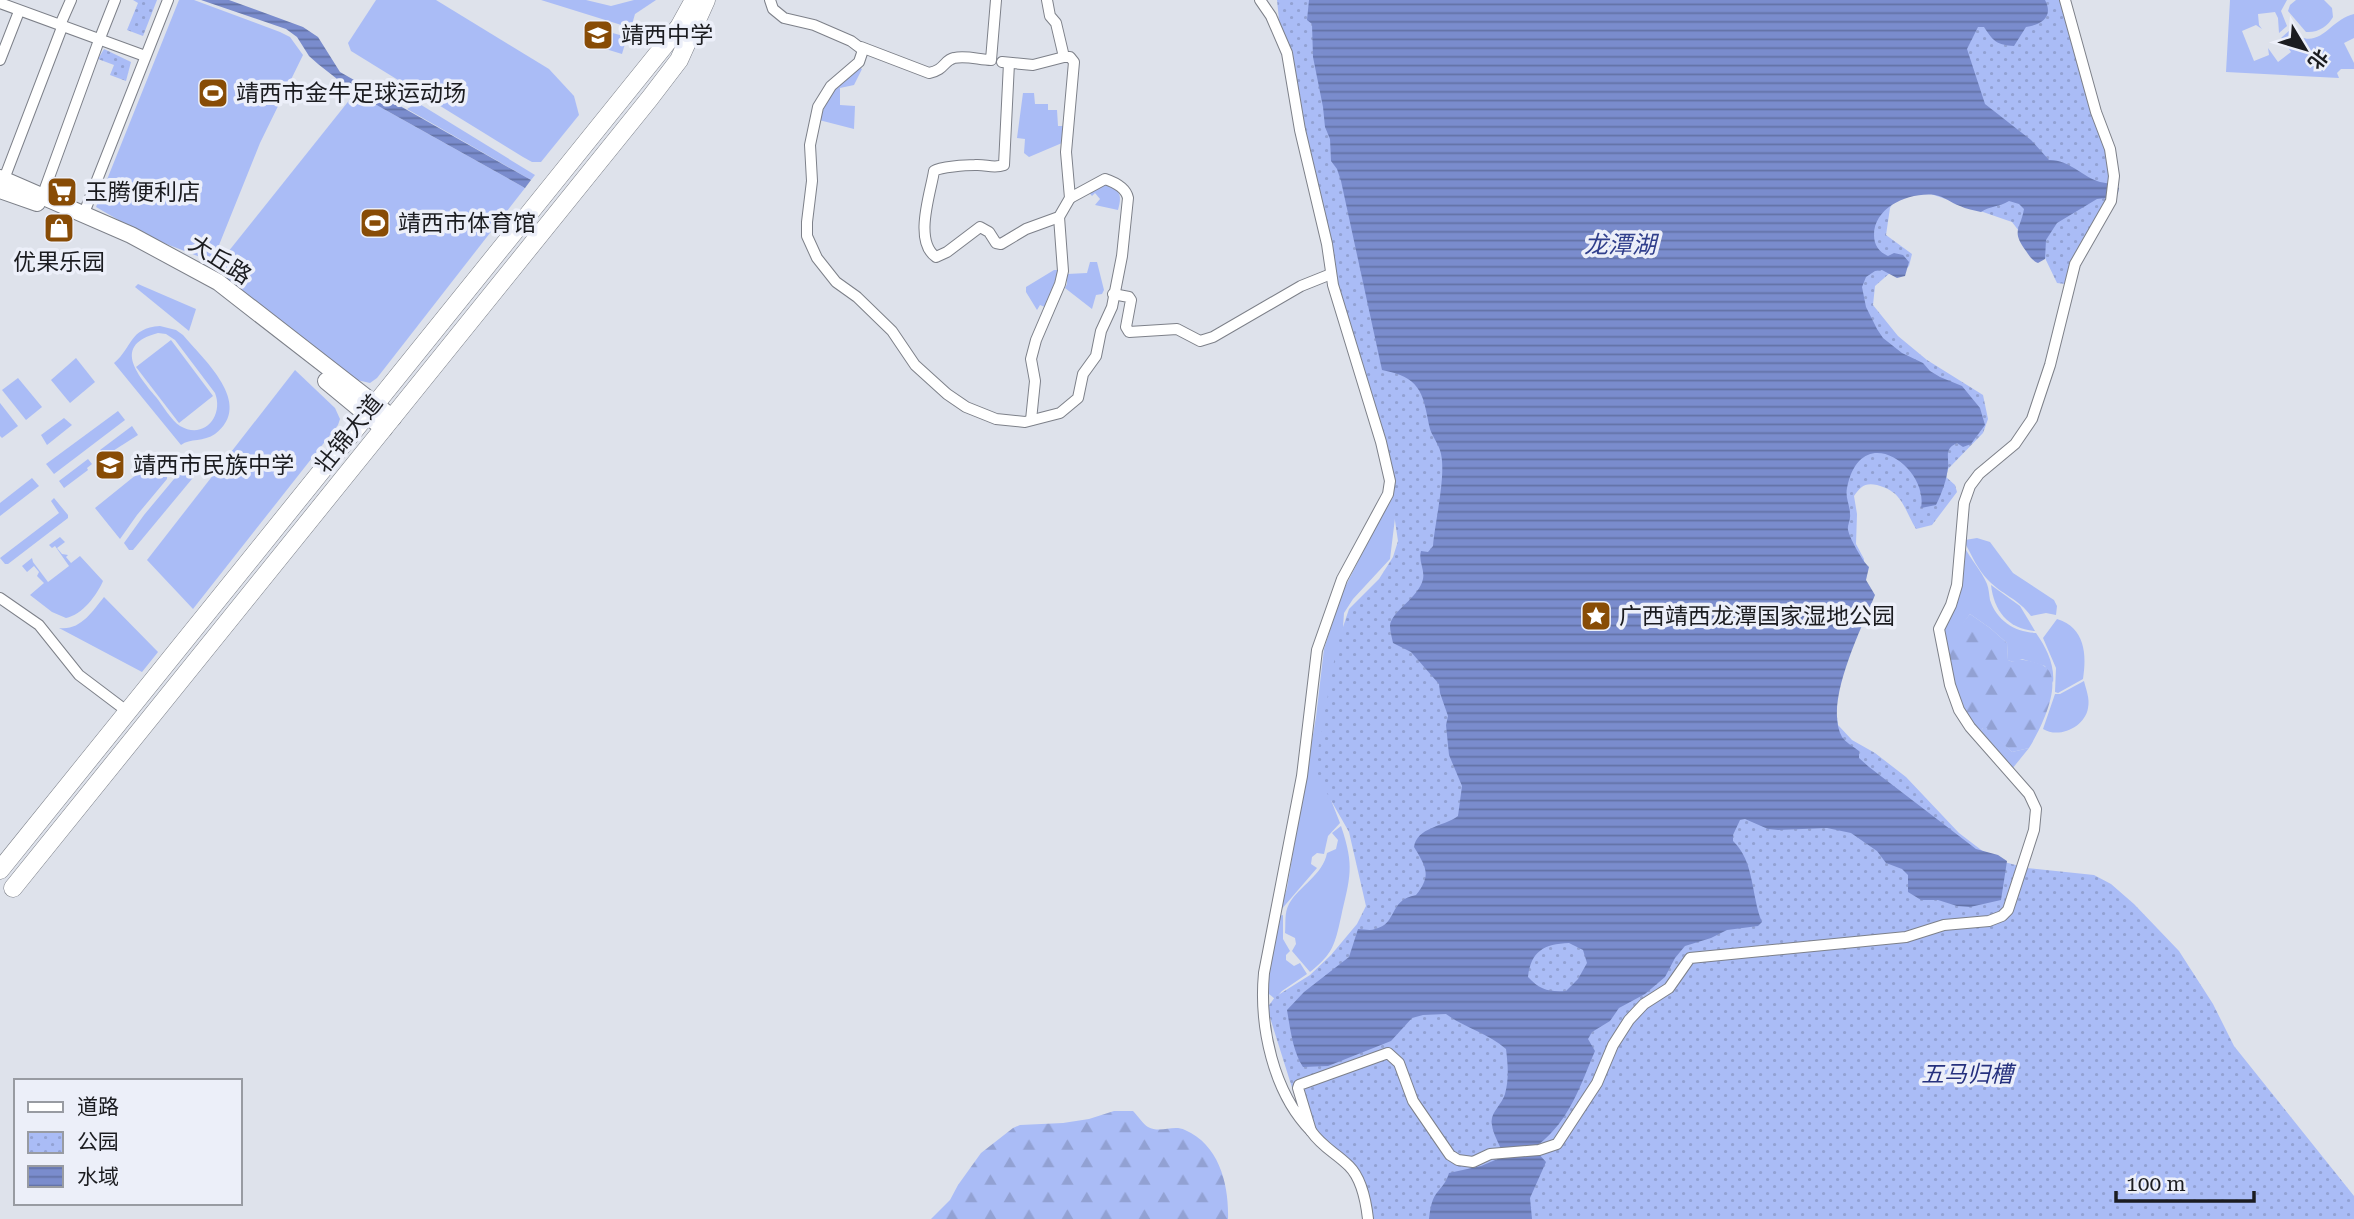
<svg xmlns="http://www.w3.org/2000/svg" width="2354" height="1219" font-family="'Roboto Serif','Noto Sans SC',serif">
<defs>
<pattern id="forest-firs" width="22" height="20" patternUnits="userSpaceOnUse" patternTransform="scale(1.75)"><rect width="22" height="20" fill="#aabcf6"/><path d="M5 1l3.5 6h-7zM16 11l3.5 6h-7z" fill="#92a1d3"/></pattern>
<pattern id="park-dots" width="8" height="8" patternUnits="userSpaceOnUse" patternTransform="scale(1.75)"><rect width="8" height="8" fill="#aabcf6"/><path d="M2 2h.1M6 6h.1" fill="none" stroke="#92a1d3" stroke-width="1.8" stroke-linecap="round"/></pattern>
<pattern id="water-rules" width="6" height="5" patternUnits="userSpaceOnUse" patternTransform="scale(1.75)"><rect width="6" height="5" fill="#7a8ccd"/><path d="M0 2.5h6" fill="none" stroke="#6372a6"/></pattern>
</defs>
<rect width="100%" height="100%" fill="#dee2eb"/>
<g fill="#aabcf6" fill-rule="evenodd">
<path d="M179 0H194L280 32 290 37 303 55 260 143 215 255 208 260 148 237 96 207Z"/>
<path d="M376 0H436L549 69 574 96 579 115 541 162H532L523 157 351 51 348 43Z"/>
<path d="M541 0H586L611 6 634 0H656L635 14 631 28Z"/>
<path d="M2230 0H2287L2281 11 2287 26 2279 33 2278 18 2275 12 2258 14 2259 25 2262 29 2256 25 2242 31 2254 61 2269 55 2268 48 2278 62 2291 52 2287 46 2289 44 2281 38 2290 30C2319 55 2329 19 2354 14V38L2344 43 2354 63V69H2341L2337 73 2339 78 2226 72Z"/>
<path d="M2296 0H2324L2332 8 2333 17C2328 26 2318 33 2306 32L2288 11 2290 5Z"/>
<path d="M591 27 627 37 622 54 586 43Z"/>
<path d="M859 67 862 69 854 85 840 88V105L855 106 854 129 819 120 831 92Z"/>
<path d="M355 93 525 188 377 378 370 383 353 379 223 277 224 257Z"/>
<path d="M1023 93H1034L1035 104H1048V110H1057L1058 126H1066L1062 143 1029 157 1024 153 1025 139 1017 138Z"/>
<path d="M418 103 535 175 531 180 407 109Z"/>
<path d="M1104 182C1119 190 1123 193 1118 210L1095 205 1100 199 1095 193 1092 196 1087 190Z"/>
<path d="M1090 262H1097L1104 290 1102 294 1096 295 1092 309 1065 288 1067 284V274L1087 273Z"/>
<path d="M1054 270H1058L1047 308 1040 305 1037 310 1026 292V287Z"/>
<path d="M138 284 196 309 189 331 135 287Z"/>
<path d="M160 326 176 330 183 335C203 359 255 404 215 434 204 442 190 438 181 445L114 363C133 347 129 328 160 326ZM158 333 166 334 175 340 215 393C224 416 204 440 180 426 171 420 163 406 156 397 137 374 112 345 158 333Z"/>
<path d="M171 340 213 396 179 423 136 367Z"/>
<path d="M76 358 95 382 70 403 51 380Z"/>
<path d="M295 370 335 408 340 419 338 425 193 609 147 560Z"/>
<path d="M18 378 42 407 26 420 2 390Z"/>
<path d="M0 403 18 426 2 438 0 436Z"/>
<path d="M118 411 125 420 54 474 46 464Z"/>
<path d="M64 418 72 425 47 445 41 435Z"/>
<path d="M132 426 138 435 105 456 100 450Z"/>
<path d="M211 456 133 550H129L124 543 144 515 189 461Z"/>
<path d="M88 459 92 464 87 468 88 470 64 488 59 481Z"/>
<path d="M152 462H157L167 473V479L137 515 120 539 95 508Z"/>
<path d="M32 478 39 486 0 516V503Z"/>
<path d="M1393 493 1396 510 1390 559 1353 599 1344 613 1331 800 1340 823 1328 836 1324 854 1317 853 1312 857 1311 864 1317 868 1280 911 1287 888 1316 717 1324 649 1342 593Z"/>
<path d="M54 498 68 515V518L8 564H5L0 558 59 513 51 501Z"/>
<path d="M60 537 65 542 57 548 62 554 68 555 66 557 71 563 80 556 103 581C97 595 82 615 66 618L52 612 30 595 44 583 37 576 39 572 34 566 27 572 22 566 32 558 33 562 48 582 69 566 55 546 52 548 49 545Z"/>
<path d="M1977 538 1990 542 2013 573 2054 600 2057 606 2056 615 2046 613 2031 616C2019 599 2001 594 1988 580 1978 570 1972 556 1965 543V540Z"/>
<path d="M1964 546C1970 559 1982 571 1987 584 1989 589 1989 595 1990 600 1997 621 2015 632 2036 633 2046 647 2055 665 2053 683L2045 666 2022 659 2013 662 2008 660 2007 643 1990 628 1970 614 1947 646 1944 624Z"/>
<path d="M1991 585 2020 606 2035 631C2008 629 1994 611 1991 585Z"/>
<path d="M104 597 158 652 142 672 59 628C80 631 92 612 104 597Z"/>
<path d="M2057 619C2085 627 2087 655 2083 679L2058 693 2055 692 2056 668 2043 638Z"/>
<path d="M2084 681C2086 690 2090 698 2088 708 2085 727 2059 739 2043 729L2055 694H2060Z"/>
<path d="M1983 728H1987L2012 752 2029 748 2012 769 1979 734Z"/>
<path d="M1341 826C1355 867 1350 877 1341 917 1335 944 1333 954 1310 972L1292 951 1296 944 1295 938 1285 933C1286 923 1284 913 1289 904 1299 886 1323 875 1327 853L1336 849 1338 840 1332 833Z"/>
<path d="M1283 915V939L1290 951 1286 955V960L1294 966 1300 963 1307 974 1282 991 1275 999 1269 994 1266 988 1279 916Z"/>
</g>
<g fill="url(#forest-firs)">
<path d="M1970 614 1990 628 2007 643 2008 660 2013 662 2017 659C2025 660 2038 662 2044 666 2066 680 2039 732 2029 748L2012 752 2000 741 1994 743 1989 736 1987 728H1983L1979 734 1957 696 1947 646 1952 636Z"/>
<path d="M1114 1111H1133C1138 1116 1143 1124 1148 1127 1161 1134 1173 1124 1185 1130 1220 1145 1229 1186 1228 1219H931L950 1200 958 1185 981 1153 1013 1128 1020 1125 1063 1123 1089 1119Z"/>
</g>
<g fill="url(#park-dots)">
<path d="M133 0H157L143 36 127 30 138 3Z"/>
<path d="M1277 0H2069L2111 165 2109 207 2065 284 2057 283 2045 258 2029 244 2012 222 1928 193 1900 192 1890 208 1886 235 1912 254 1909 266 1904 271 1891 272 1875 286 1873 305 1898 336 1927 360 1983 395 1988 419 1983 433 1948 469 1946 477 1955 485 1957 492 1932 525 1916 529C1903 507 1903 492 1877 485 1865 482 1860 487 1854 496L1857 514 1856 544 1864 559 1863 582 1823 693 1837 717 1838 725 1852 740 1875 753 1906 777 1959 833 1993 859 2027 868 2094 875 2111 884 2134 904 2179 951 2213 1004 2234 1046 2354 1196V1219H1367L1362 1190 1314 1127 1294 1094 1267 1008 1275 997 1310 975 1331 955 1357 924 1366 906 1349 832 1316 774 1317 755 1337 645 1349 609 1379 579 1393 557 1398 541 1389 480 1327 267 1279 20Z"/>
<path d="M104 49 131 62 126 81 110 75 114 65 98 59Z"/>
</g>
<g fill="url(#water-rules)" fill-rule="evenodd">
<path d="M201 0H229L303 27 318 37 340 72 531 180 525 188 355 93 318 64 309 56 297 37 286 29Z"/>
<path d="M1309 0H2045C2054 17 2041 25 2026 27L2014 46C1997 45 1993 41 1984 27H1978L1967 49 1985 104 2031 140 2049 160C2067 159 2081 175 2097 181 2105 184 2112 182 2119 188L2118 193 2114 197 2097 199 2057 223 2046 240 2045 259 2038 263C2032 260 2030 257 2026 251 2011 230 2020 231 2024 209L2019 204 2009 201C1999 207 1990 206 1981 212 1974 210 1966 209 1960 206 1951 203 1944 196 1935 195 1909 192 1874 207 1874 235 1874 245 1879 252 1888 256L1894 253 1903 255 1909 262 1905 276 1897 278 1882 270 1875 271 1866 277 1862 287 1866 307 1877 329 1883 338 1902 353 1923 363 1930 371 1940 377 1962 386 1980 408 1985 425 1971 444 1963 447 1957 443C1944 449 1949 456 1948 467 1947 479 1942 493 1936 505L1921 508C1929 468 1861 418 1847 488 1845 498 1850 505 1850 514 1851 520 1847 525 1848 530 1850 539 1863 562 1869 567L1866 580 1875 595C1862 628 1823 703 1842 737 1845 742 1854 747 1859 751V758L1869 767 1976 849 1998 855 2007 861 2001 900 1970 907 1957 906 1938 900H1921L1908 892V875L1902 869 1886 863 1877 851 1851 833 1827 828 1778 830 1768 829 1745 819 1740 820 1733 835V841C1755 862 1751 896 1762 922L1758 926 1727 930 1711 938 1685 946 1675 958 1665 977 1645 994 1619 1008 1610 1021 1592 1032 1588 1039 1595 1051C1580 1086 1570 1120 1538 1145L1537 1152 1546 1162 1530 1198 1532 1219H1429C1430 1211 1431 1201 1436 1194 1442 1186 1446 1183 1449 1173L1481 1166 1500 1158 1502 1152C1499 1143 1493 1134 1492 1125 1489 1113 1502 1105 1505 1094 1509 1079 1508 1065 1506 1049 1488 1033 1465 1028 1446 1014L1423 1015 1412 1018 1391 1041 1328 1066 1303 1067C1293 1052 1290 1028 1287 1010L1304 992 1349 957 1358 929C1364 929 1370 931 1375 929 1398 924 1388 900 1416 895 1432 875 1426 867 1414 847 1417 827 1443 827 1458 816L1462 786 1449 755 1446 725 1448 716 1440 693 1439 684 1411 652 1393 643C1392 638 1390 631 1390 626 1391 611 1419 598 1423 579 1425 569 1418 561 1421 551L1428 552 1433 546C1435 522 1446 476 1441 454 1439 443 1431 436 1429 425 1423 391 1419 377 1382 370L1341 181 1337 169 1331 161 1330 139 1325 127 1323 107 1313 57 1312 24 1307 20ZM1569 943 1583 950 1587 963 1578 979 1566 991C1549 992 1540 990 1528 977 1531 951 1544 944 1569 943Z"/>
</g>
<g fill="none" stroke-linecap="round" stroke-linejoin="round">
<g stroke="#7d8089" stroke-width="12">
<g id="street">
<path d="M770 0 773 9 784 18 814 25 851 41 863 50 859 62 831 86 818 107 810 145 812 181 807 222V236L817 258 836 282 857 297 892 331 915 365 947 394 966 407 996 419 1025 422 1060 413 1078 398 1083 374 1096 356 1101 331 1112 307 1122 256 1128 198C1126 188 1114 182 1105 179L1070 198"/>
<path d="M1260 0 1271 16 1287 53 1300 130 1327 244 1333 285 1381 442 1390 481 1388 494 1342 579 1317 650 1302 776 1264 973C1259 1026 1273 1092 1311 1131L1298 1088 1299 1085 1388 1053 1399 1063 1413 1101 1450 1155 1458 1160 1473 1162 1490 1154 1539 1150 1557 1144 1597 1083 1613 1045 1629 1020 1644 1004 1669 988 1690 958 1906 937 1944 925 1989 921 2002 916 2008 910 2034 830 2036 809 2029 794 1970 727 1959 710 1950 685 1939 629 1951 605 1957 585 1964 503 1970 486 1979 474 2015 444 2032 419 2050 365 2075 264 2111 201 2114 176 2110 149 2096 112 2065 0"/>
<path d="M0 3 145 56"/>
<path d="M60 25 71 0"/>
<path d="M100 38 115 0"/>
<path d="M861 47 929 73C945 70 944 60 954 58 966 55 980 60 991 60L996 0"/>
<path d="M0 60 18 14"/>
<path d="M1002 62 1033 65 1064 57"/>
<path d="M1009 63 1004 165C993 169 986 164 975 165 966 165 940 167 934 171 931 192 913 241 936 257L947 252 980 227 989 232 996 243 1001 244 1026 229 1059 217 1070 198 1066 152 1074 62 1070 57H1064L1056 23 1050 16 1047 0"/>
<path d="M4 179 61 30"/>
<path d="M43 194 98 43"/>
<path d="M84 213 168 0"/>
<path d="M1113 294 1129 297 1131 300 1126 327 1129 332 1177 329 1200 341 1213 337 1301 286 1331 274"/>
<path d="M1031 420 1035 381 1031 359 1036 340 1060 284 1063 271 1059 217"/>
<path d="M0 598 39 625 79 675 128 712"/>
<path d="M1311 1131C1323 1148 1335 1152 1349 1166 1362 1179 1366 1201 1368 1219"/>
</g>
</g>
<g stroke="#7d8089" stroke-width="18">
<g id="secondary">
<path d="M0 178 131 235 218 282 393 418"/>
<path d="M0 190 37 203"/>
<path d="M326 381 384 429"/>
</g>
</g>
<g stroke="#7d8089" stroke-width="19">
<g id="primary">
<path d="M0 870 664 46 679 27 694 0"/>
<path d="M13 888 650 98 679 60 706 0"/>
</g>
</g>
<use href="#street" stroke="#fff" stroke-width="10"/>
<use href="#secondary" stroke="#fff" stroke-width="16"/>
<use href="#primary" stroke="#fff" stroke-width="18"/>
</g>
<defs>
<g id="school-square" transform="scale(1.575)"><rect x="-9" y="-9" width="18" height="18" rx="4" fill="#884c06" stroke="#eceff9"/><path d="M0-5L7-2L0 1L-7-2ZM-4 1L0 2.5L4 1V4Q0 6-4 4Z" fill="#fff"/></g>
<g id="stadium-square" transform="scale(1.575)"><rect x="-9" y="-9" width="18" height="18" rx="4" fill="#884c06" stroke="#eceff9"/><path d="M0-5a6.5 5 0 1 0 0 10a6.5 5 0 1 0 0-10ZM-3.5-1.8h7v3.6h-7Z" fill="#fff"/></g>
<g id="supermarket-square" transform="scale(1.575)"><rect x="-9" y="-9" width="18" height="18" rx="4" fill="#884c06" stroke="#eceff9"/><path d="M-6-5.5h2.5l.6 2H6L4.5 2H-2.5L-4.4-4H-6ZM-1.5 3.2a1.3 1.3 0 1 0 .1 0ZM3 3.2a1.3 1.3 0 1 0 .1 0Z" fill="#fff"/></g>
<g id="shop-square" transform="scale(1.575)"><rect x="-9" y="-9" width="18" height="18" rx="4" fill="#884c06" stroke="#eceff9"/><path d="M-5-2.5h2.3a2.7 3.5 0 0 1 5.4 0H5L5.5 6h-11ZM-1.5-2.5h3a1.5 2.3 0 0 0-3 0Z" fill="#fff"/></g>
<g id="sight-square" transform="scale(1.575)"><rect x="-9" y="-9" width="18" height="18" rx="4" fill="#884c06" stroke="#eceff9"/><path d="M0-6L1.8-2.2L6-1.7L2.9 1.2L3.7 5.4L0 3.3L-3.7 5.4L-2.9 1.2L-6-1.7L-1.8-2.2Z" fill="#fff"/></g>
</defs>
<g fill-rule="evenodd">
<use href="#school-square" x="598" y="35"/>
<use href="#stadium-square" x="213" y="93"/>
<use href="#supermarket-square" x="62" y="192"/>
<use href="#stadium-square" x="375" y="223"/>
<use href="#shop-square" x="59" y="228"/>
<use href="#school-square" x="110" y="465"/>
<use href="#sight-square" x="1596" y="616"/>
</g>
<g text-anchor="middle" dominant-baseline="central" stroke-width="7" stroke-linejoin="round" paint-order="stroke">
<g font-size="23" fill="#1b1c20" stroke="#eceff9" text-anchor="start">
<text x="621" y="35">靖西中学</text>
<text x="236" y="93">靖西市金牛足球运动场</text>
<text x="85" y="192">玉腾便利店</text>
<text x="398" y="223">靖西市体育馆</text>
<text x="59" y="262" text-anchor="middle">优果乐园</text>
<text x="133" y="465">靖西市民族中学</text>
<text x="1619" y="616">广西靖西龙潭国家湿地公园</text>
</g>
<g font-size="23" fill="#1b1c20" stroke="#eceff9">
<text transform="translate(220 260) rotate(33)">大丘路</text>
<text transform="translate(349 434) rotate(-51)">壮锦大道</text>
</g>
<g font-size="23" font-style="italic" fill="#25317e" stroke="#eceff9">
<text x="1967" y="1074">五马归槽</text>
</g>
<g font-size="24" font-style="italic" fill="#303f8c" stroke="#eceff9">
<text x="1620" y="245">龙潭湖</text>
</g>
</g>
<rect x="14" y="1079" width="228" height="126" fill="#eceff9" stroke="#989ba2" stroke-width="2"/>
<rect x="28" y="1102" width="35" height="10" fill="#ffffff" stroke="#989ba2" stroke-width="2"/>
<text x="77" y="1114" font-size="21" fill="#1b1c20">道路</text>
<rect x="28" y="1132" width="35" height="21" fill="url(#park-dots)" stroke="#989ba2" stroke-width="2"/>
<text x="77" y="1149" font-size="21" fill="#1b1c20">公园</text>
<rect x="28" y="1166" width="35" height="21" fill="url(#water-rules)" stroke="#989ba2" stroke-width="2"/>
<text x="77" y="1184" font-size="21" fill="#1b1c20">水域</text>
<g transform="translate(2305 49) rotate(128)" stroke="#eceff9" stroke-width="5" paint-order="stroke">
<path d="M0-5L12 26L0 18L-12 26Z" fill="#1b1c20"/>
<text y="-10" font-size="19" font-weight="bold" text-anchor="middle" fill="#1b1c20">北</text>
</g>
<path d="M2116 1191v10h138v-10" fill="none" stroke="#1b1c20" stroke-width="3.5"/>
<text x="2126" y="1191" font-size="21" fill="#1b1c20" stroke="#eceff9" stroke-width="5" paint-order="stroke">100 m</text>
</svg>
